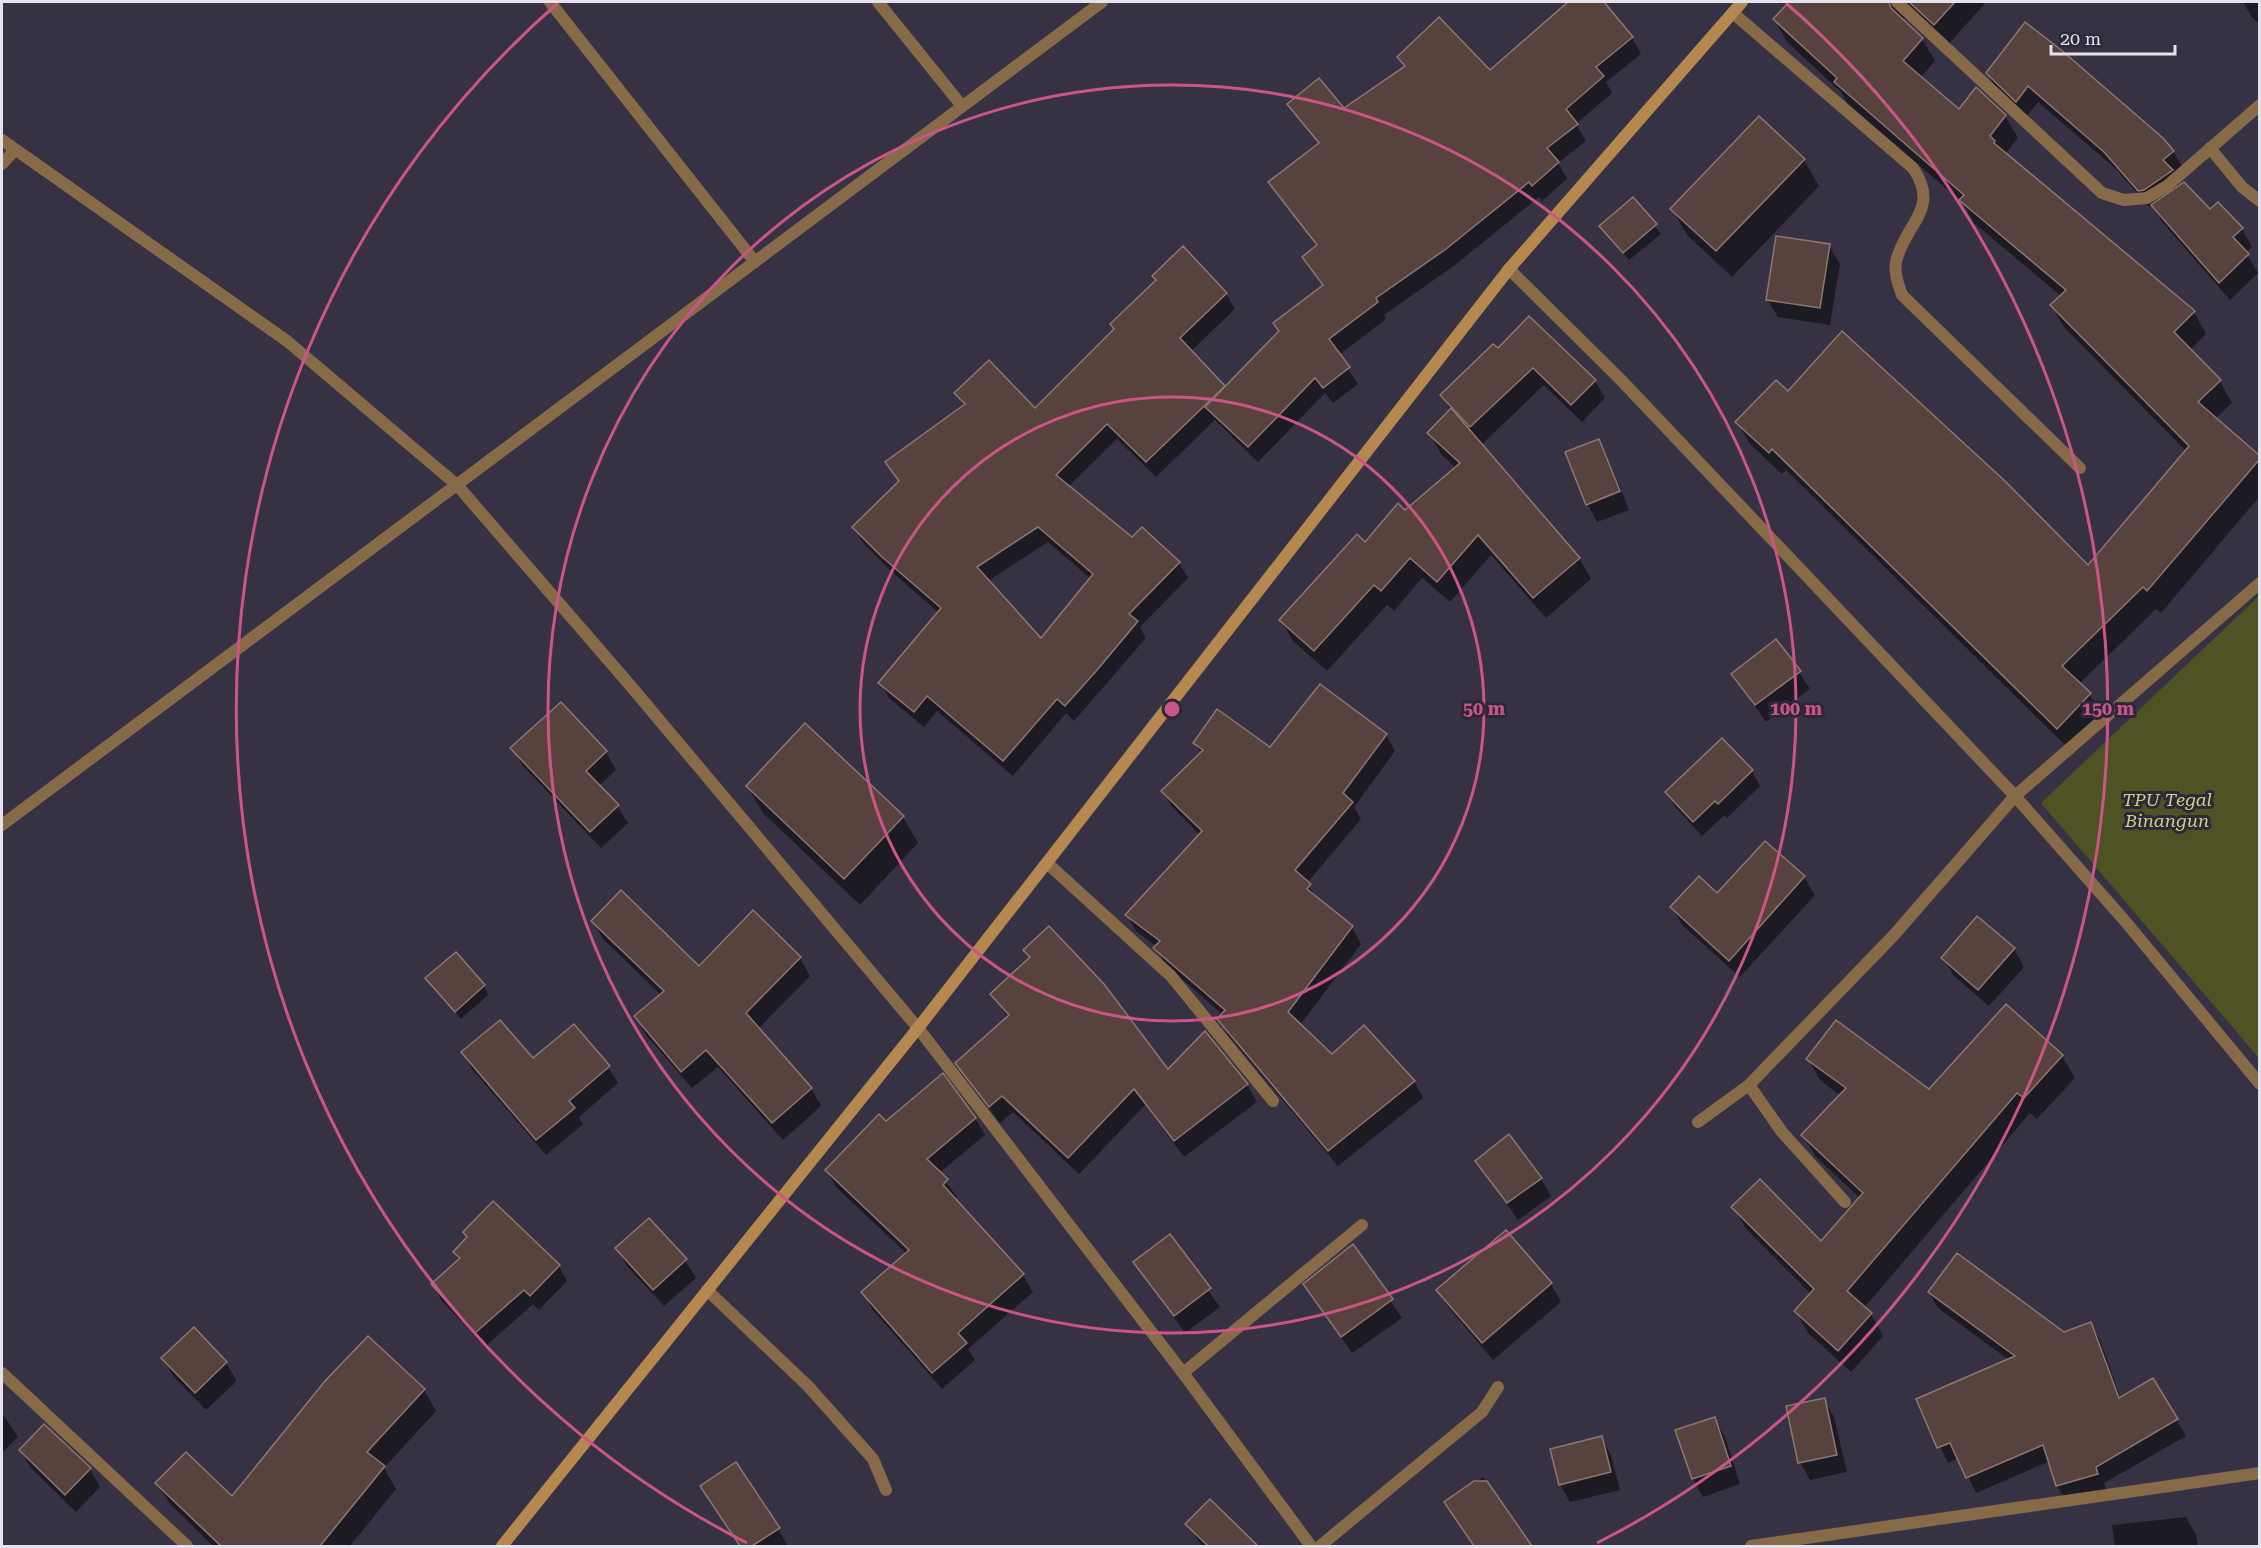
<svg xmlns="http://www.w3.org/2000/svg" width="2261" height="1548" font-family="'Roboto Serif',serif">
<rect width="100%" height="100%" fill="#363243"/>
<path fill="#4f5324" d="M2259 596V1058L2041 803Z"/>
<g fill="#0007" fill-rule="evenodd">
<path d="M1567 2H1606L1604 3 1632 38 1641 54 1606 82 1612 93 1576 124 1586 141 1558 163 1567 179 1542 201 1539 197 1455 265 1384 315 1386 319 1339 355 1358 384 1333 403 1325 393 1258 462 1215 420 1156 477 1117 439 1068 487 1132 539 1179 563 1188 578 1140 627 1146 638 1074 721 1066 713 1013 776 937 711 924 727 889 698 880 683 939 613 892 572 863 543 854 527 899 483 887 463 964 407 956 393 1035 410 1226 294 1235 309 1191 351 1225 389 1323 286 1304 257 1317 247 1270 182 1319 145 1289 104 1343 110 1405 68 1399 57 1490 72 1568 4ZM1048 542 1091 579 1041 641 988 581Z"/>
<path d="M1791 2H1833L1843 11 1852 2H1986L1947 46 1916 17 1904 18 1903 20 1922 39 1935 61 1920 78 1959 111 2005 116 2018 138 2005 154 2194 312 2206 334 2190 350 2220 381 2232 403 2215 419 2260 457V496L2161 613 2156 609 2079 684 2089 694 2102 716 2070 750 1786 470 1782 474 1750 444 1737 422 1788 394 2088 567 2186 451 2064 327 2051 305 2061 296 1974 223 1963 203 1848 104 1841 92 1787 42 1775 20Z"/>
<path d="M2243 2H2260V25L2252 17Z"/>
<path d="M2025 24 2173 151 2183 168 2174 175 2180 186 2210 211 2242 229 2252 247 2246 253 2258 273 2230 300 2163 223 2153 206H2148L2115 168 2038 102 2026 117 1997 90 1987 73Z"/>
<path d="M1804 160 1819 186 1732 277 1687 235 1672 209Z"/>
<path d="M1633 199 1661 234 1629 260 1601 226Z"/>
<path d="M1829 246 1840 264 1830 325 1778 317 1767 299Z"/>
<path d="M1498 351 1595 381 1605 398 1582 422 1544 385 1481 445 1579 558 1591 579 1546 618 1491 555 1450 602 1422 578 1394 611 1387 605 1327 671 1293 641 1281 620 1365 544 1456 468 1441 454 1429 433 1451 411 1442 395Z"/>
<path d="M1599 441 1621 489 1587 502Z"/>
<path d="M1622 492 1629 510 1597 522 1588 505Z"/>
<path d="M1799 672 1810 689 1766 722 1733 674Z"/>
<path d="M1320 686 1386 735 1395 751 1354 807 1361 819 1307 883 1318 900 1352 927 1361 944 1300 1025 1332 1056 1414 1081 1423 1098 1338 1166 1228 1035 1219 1019 1223 1015 1165 964 1157 947 1136 931 1127 915 1200 835 1172 807 1163 791 1201 753 1195 743 1271 749Z"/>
<path d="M512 748 606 752 616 770 599 786 617 806 628 823 601 848 523 766Z"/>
<path d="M1752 771 1760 786 1727 818 1725 815 1702 836 1676 808 1667 793Z"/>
<path d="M747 786 903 817 918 843 860 905 763 813Z"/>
<path d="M1765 843 1804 877 1815 895 1740 977 1682 925 1672 907 1717 895Z"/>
<path d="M593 921 699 968 800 958 810 976 758 1029 811 1088 821 1106 783 1140 718 1067 692 1088 646 1035 636 1017 661 995 603 939Z"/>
<path d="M2014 949 2024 967 1989 1006 1954 976 1943 958Z"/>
<path d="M1025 950 1168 1071 1205 1033 1247 1085 1257 1102 1184 1157 1145 1105 1079 1174 1013 1112 1000 1123 957 1063 1008 1018 992 994 1030 959Z"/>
<path d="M427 979 484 986 488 995 461 1019Z"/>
<path d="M2006 1006 2062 1056 2075 1078 2037 1119 2030 1113 1864 1308 1871 1314 1883 1336 1851 1372 1808 1333 1796 1311 1811 1294 1746 1229 1733 1207 1821 1244 1860 1198 1816 1157 1803 1135 1841 1096 1821 1081 1808 1059 1929 1091Z"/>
<path d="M463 1053 608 1067 618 1083 579 1117 583 1124 546 1155 472 1069Z"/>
<path d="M975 1118 985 1135 939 1173 957 1197 954 1199 1023 1275 1033 1292 968 1349 975 1360 942 1389 872 1309 863 1292 907 1254 836 1187 827 1171 886 1123Z"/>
<path d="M1477 1161 1541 1179 1551 1196 1518 1220Z"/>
<path d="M1506 1232 1551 1284 1561 1302 1493 1360 1449 1308 1438 1291Z"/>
<path d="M1170 1237 1220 1307 1185 1333 1135 1262Z"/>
<path d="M1352 1246 1402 1318 1352 1353 1305 1285Z"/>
<path d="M617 1249 685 1260 696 1278 664 1306 627 1266Z"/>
<path d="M455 1252 559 1266 567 1281 539 1310 533 1304 485 1347 441 1300 433 1284 460 1260Z"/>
<path d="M1929 1293 2064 1334 2091 1324 2100 1340 2121 1399 2152 1380 2186 1436 2104 1483 2106 1490 2066 1501 2057 1486 2050 1461 1976 1493 1959 1458 1948 1463 1918 1400 2009 1360 1938 1308Z"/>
<path d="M193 1329 226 1363 237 1381 206 1410 173 1376 163 1358Z"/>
<path d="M424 1390 436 1411 384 1468 396 1489 350 1546H213L170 1504 157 1483 232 1499Z"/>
<path d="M1824 1400 1834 1417 1847 1472 1810 1480 1800 1462Z"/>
<path d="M2 1413 18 1437 2 1453Z"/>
<path d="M1715 1419 1725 1437 1740 1484 1703 1497 1693 1479 1677 1431Z"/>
<path d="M1601 1438 1611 1455 1620 1490 1570 1502 1560 1484Z"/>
<path d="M21 1451 90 1469 100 1487 76 1512 31 1468Z"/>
<path d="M735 1464 778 1529 788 1546H740L712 1504Z"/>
<path d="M1483 1477 1530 1546H1474L1446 1503Z"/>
<path d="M2186 1517 2196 1535 2198 1546H2115L2112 1525Z"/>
<path d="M1187 1524 1249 1540 1253 1546H1202Z"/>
</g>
<g fill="#57423d" stroke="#8e7771" stroke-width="1.5" fill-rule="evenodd">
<path d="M1568 2H1604L1633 37 1596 67 1604 76 1566 109 1578 124 1547 148 1559 162 1532 186 1529 182 1446 249 1376 298 1378 302 1329 339 1350 367 1323 388 1315 378 1248 447 1205 407 1279 331 1273 323 1323 285 1302 257 1317 245 1268 182 1319 143 1287 104 1319 78 1344 108 1405 66 1397 57 1439 17 1490 70Z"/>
<path d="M1789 2H1889L1891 8 1923 38 1903 61 1959 109 1976 87 2006 115 1990 136 1995 141 1994 143 2195 311 2174 332 2221 380 2198 402 2259 455V460L2147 591 2143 587 2062 666 2091 693 2057 729 1772 449 1769 453 1735 422 1776 380 1788 391 1842 331 2006 482 2088 565 2189 446 2050 305 2066 290 1959 200 1964 195 1834 82 1837 78 1773 19Z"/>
<path d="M1909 2H1955L1934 25Z"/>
<path d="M2025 22 2060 49 2163 138 2174 151 2163 160 2173 170 2144 190 2138 191 2104 152 2028 86 2016 102 1986 73Z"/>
<path d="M1759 116 1805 159 1716 251 1670 209Z"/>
<path d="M2184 182 2210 209 2218 202 2243 228 2233 237 2249 254 2219 283 2151 205Z"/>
<path d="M1633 197 1657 224 1623 253 1599 226Z"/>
<path d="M1776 236 1830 244 1820 308 1766 300Z"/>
<path d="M1183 246 1227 293 1180 338 1225 386 1146 462 1107 424 1056 475 1132 537 1142 527 1180 562 1129 614 1138 621 1098 669 1065 706 1057 699 1003 761 927 696 914 712 878 683 941 608 881 556 852 527 899 481 885 462 965 404 954 393 989 360 1035 408 1114 329 1110 324 1156 280 1152 276ZM1038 527 1093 574 1041 638 977 567Z"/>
<path d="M1529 316 1596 380 1571 405 1533 368 1470 427 1440 395 1493 344 1498 348Z"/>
<path d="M1451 408 1580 558 1533 598 1478 535 1437 582 1410 558 1381 591 1374 585 1314 651 1279 620 1357 534 1365 542 1398 503 1405 510 1460 463 1427 433Z"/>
<path d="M1599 439 1620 491 1586 505 1565 452Z"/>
<path d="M1776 639 1801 671 1755 705 1731 674Z"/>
<path d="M1320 684 1387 734 1343 793 1353 802 1295 870 1311 884 1307 889 1353 926 1288 1012 1332 1054 1364 1025 1415 1081 1328 1151 1217 1019 1225 1010 1153 948 1160 941 1125 915 1202 831 1161 791 1203 750 1193 743 1217 709 1270 747Z"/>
<path d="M561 702 607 751 586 771 619 805 590 832 510 748Z"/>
<path d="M805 723 904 816 844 879 746 786Z"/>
<path d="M1722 738 1753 770 1718 804 1715 801 1693 822 1665 792Z"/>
<path d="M1765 841 1805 876 1729 961 1670 907 1699 876 1717 893Z"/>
<path d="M621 890 699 966 753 910 801 957 746 1013 812 1088 772 1123 706 1050 681 1072 634 1016 664 991 591 921Z"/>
<path d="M1977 916 2015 948 1978 990 1941 958Z"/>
<path d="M1049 926 1104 984 1168 1069 1205 1031 1248 1084 1174 1141 1134 1089 1068 1158 1002 1096 989 1107 955 1063 1009 1015 990 994 1030 957 1023 950Z"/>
<path d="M456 952 485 985 455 1012 425 978Z"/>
<path d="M2006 1004 2063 1055 2024 1098 2017 1093 1847 1291 1872 1313 1838 1351 1794 1311 1814 1289 1731 1207 1760 1179 1821 1241 1863 1193 1801 1135 1846 1088 1806 1059 1836 1020 1929 1089Z"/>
<path d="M500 1020 533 1058 574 1024 610 1066 569 1101 575 1108 536 1140 461 1052Z"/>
<path d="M943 1073 976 1118 927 1159 948 1179 943 1185 1024 1274 958 1333 967 1343 932 1373 861 1292 909 1250 825 1170 879 1114 886 1121Z"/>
<path d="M1509 1134 1542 1178 1507 1203 1475 1161Z"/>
<path d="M493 1201 560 1265 530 1296 524 1290 475 1333 431 1284 460 1258 453 1252 467 1237 463 1232Z"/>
<path d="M649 1218 687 1259 653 1290 615 1248Z"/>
<path d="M1506 1230 1552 1283 1482 1343 1436 1290Z"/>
<path d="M1170 1234 1211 1288 1174 1316 1133 1262Z"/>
<path d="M1353 1244 1393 1299 1341 1337 1303 1284Z"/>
<path d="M1957 1253 2064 1332 2091 1322 2119 1398 2153 1378 2178 1419 2096 1467 2098 1474 2056 1486 2043 1445 1966 1478 1950 1443 1937 1448 1916 1399 2015 1356 1928 1292Z"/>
<path d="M194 1327 227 1362 195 1393 161 1358Z"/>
<path d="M368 1336 425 1389 367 1452 385 1466 320 1546H221L155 1483 186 1452 232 1496 325 1381Z"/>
<path d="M1825 1398 1837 1455 1798 1463 1786 1406Z"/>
<path d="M1715 1417 1731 1466 1692 1479 1675 1430Z"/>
<path d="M44 1424 91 1468 65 1495 19 1450Z"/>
<path d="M1602 1436 1611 1472 1559 1485 1550 1449Z"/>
<path d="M736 1462 780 1528 752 1546H740L700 1486Z"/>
<path d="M1474 1481H1487L1532 1546H1474L1444 1502Z"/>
<path d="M1210 1499 1258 1546H1208L1185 1524Z"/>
</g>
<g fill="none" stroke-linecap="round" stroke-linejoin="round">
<g stroke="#876b49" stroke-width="12">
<path d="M2015 796 2260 583"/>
<path d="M1320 1546 1482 1412 1498 1387"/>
</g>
<g stroke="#876b49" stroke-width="12">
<path d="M550 2 755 262"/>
<path d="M878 2 962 106"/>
<path d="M1897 2 2102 193 2124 200 2147 198 2167 186 2260 105"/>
<path d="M1733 13 1913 168C1940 208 1908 221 1897 258 1893 270 1898 284 1902 295L2080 468"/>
<path d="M2 140 287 341 457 485 629 684 918 1028 1183 1373 1311 1546"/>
<path d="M2210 148 2242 187 2260 201"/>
<path d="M2 164 15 150"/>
<path d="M1509 269 1621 380 2015 796 2125 921 2260 1084"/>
<path d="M2 825 1102 2"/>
<path d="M1047 863 1171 976 1273 1101"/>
<path d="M1749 1085 1782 1132 1845 1202"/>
<path d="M1698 1122 1749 1085 1894 935 2015 796"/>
<path d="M707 1290 808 1386 873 1459 886 1490"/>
<path d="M2 1373 187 1546"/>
<path d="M1183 1373 1362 1225"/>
<path d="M1751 1546 2260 1473"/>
</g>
<path stroke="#b58850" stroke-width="12" d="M502 1546 918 1028 1509 269 1742 2"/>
</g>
<g fill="none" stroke="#cc5587" stroke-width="3">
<circle cx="1172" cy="709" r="312"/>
<circle cx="1172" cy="709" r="624"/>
<path d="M747 1543A936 936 0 0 1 558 3M1786 3A936 936 0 0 1 1597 1543"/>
</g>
<g text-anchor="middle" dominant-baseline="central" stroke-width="6" stroke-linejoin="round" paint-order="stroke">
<g font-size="18" font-style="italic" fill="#ccd483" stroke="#2c2839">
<text x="2167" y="799">TPU Tegal<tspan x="2167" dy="21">Binangun</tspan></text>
</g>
</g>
<circle cx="1172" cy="709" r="9" fill="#cc5587" stroke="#2c2839" stroke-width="3"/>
<g font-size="18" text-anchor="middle" font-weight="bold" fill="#cc5587" stroke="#2c2839" stroke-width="6" stroke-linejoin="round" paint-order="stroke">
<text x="1484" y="715">50 m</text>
<text x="1796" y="715">100 m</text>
<text x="2108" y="715">150 m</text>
</g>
<rect width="2261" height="1548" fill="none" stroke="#e4e2ed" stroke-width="6"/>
<path d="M2051 45v9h124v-9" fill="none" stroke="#e4e2ed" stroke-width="3"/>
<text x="2060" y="45" font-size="18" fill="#e4e2ed" stroke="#2c2839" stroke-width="4.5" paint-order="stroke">20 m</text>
</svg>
